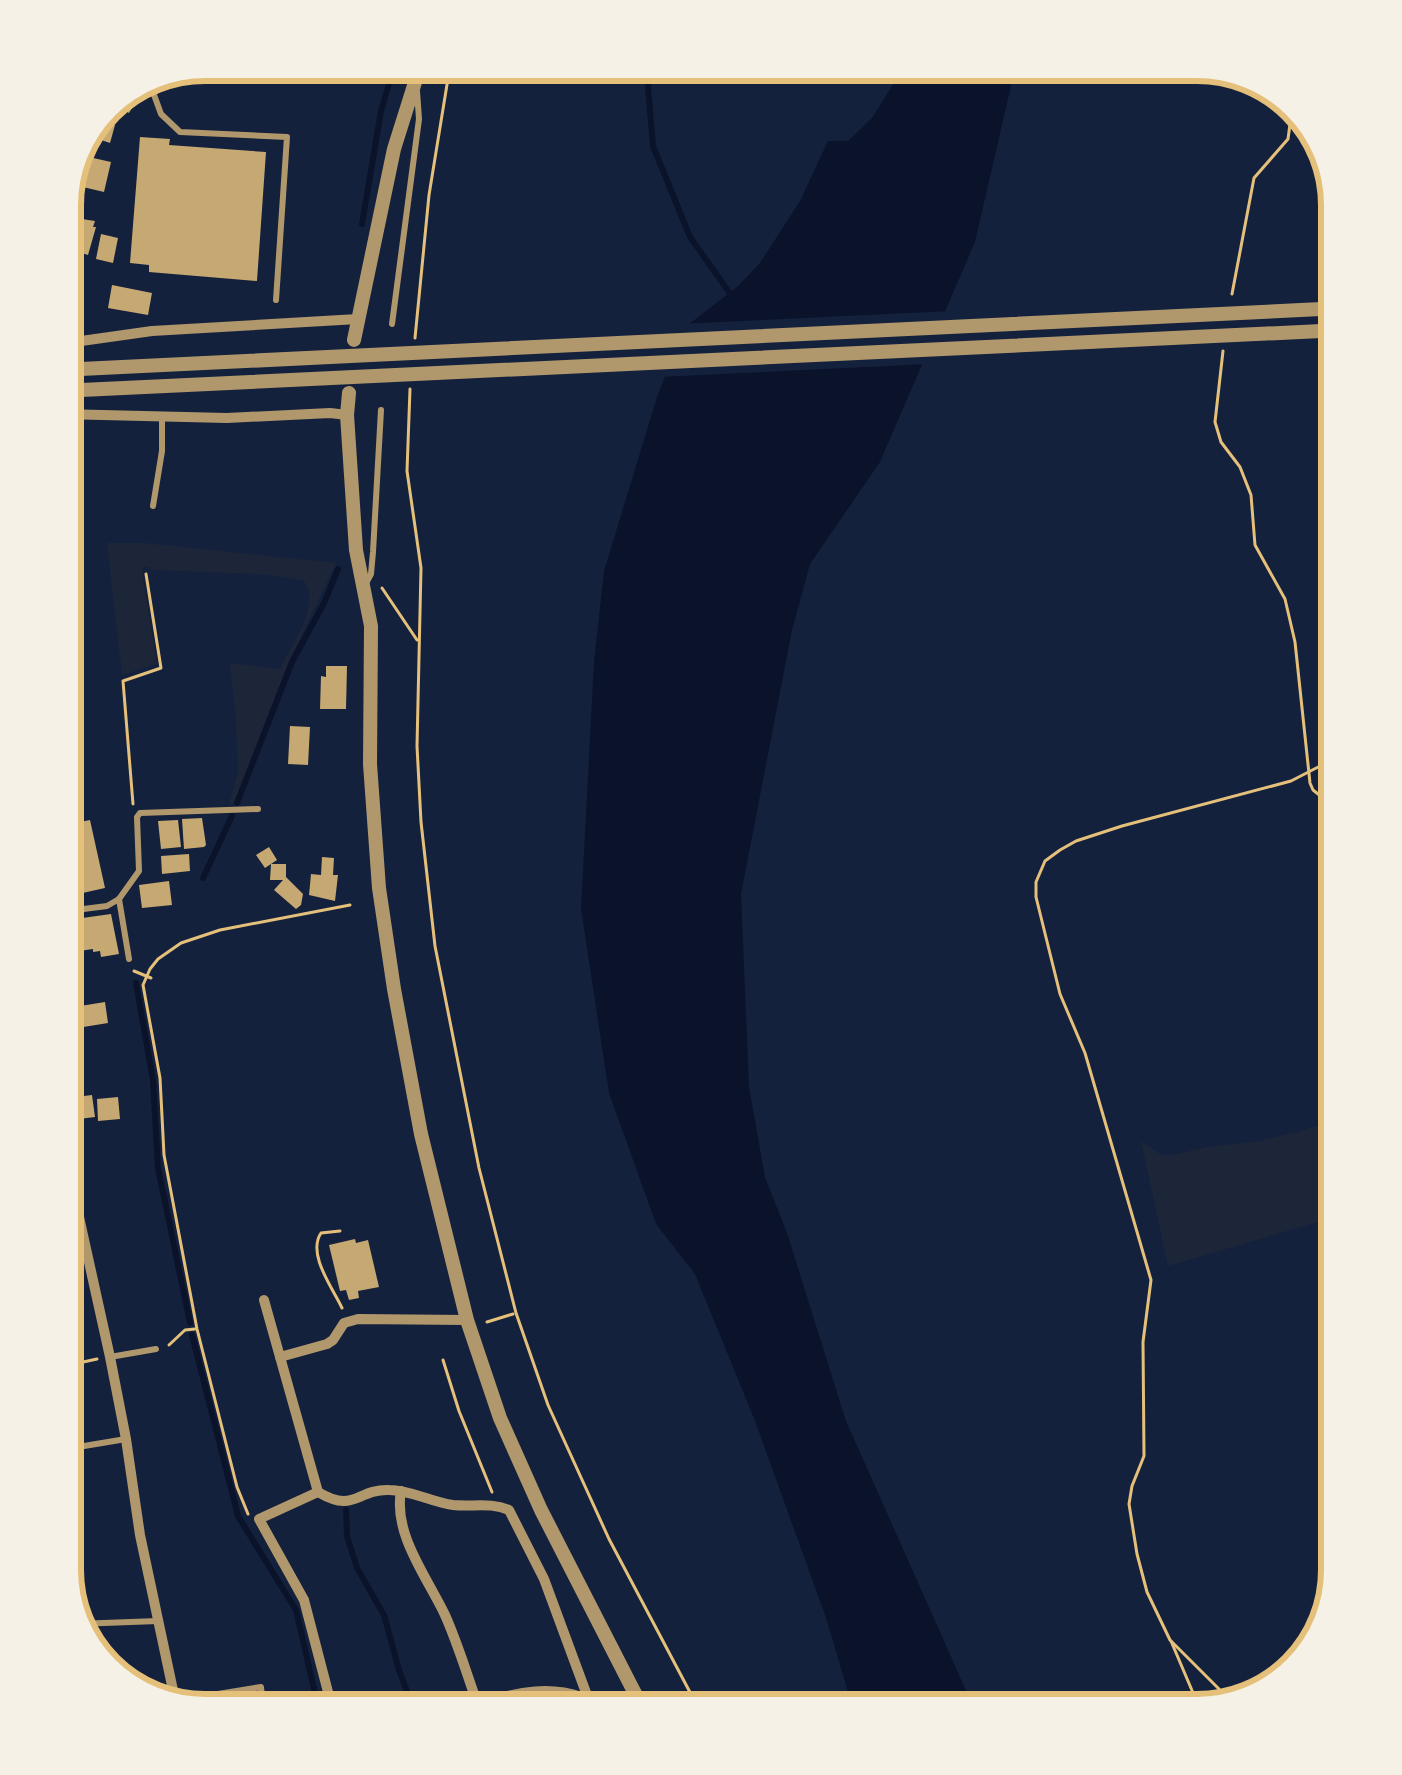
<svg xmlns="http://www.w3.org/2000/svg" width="1402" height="1775" font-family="Arial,sans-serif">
<rect width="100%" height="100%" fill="#14213d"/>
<g fill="#1d2539">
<path d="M107 543H144L336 563 289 662 234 803 229 804 238 772 236 720 230 663 280 669C291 644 323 604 303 580L258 574 151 570 148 566 144 567 142 572 157 664 122 675Z"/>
<path d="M1342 1117V1215L1168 1266 1141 1141 1160 1154 1168 1156 1207 1147 1258 1141 1298 1132Z"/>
</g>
<path fill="#0b132b" d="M908 60H1017L975 242 880 462 810 564 792 630 741 894 749 1087 765 1177 787 1233 846 1421 977 1715H855L825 1615 755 1421 695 1274 656 1224 609 1093 581 909 594 661 604 571 657 397 684 328 737 287 760 263 800 201 828 141H848L872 118Z"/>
<path fill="#14213d" d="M952 311 929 364 659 377 680 324Z"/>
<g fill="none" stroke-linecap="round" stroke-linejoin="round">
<g stroke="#0b132b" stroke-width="6">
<path d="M651 60 648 87 653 146 690 237 734 299"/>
<path d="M362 224 381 111 396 60"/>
<path d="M237 803 292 662 324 603 338 569"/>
<path d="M203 878 232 816"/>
<path d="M136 983 153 1080 158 1168 190 1323"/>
<path d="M192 1335 238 1516 296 1610 320 1715"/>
<path d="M346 1510 347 1536 357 1568 384 1615 399 1670 416 1715"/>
</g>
</g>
<g fill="#c6a872">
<path d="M298 60H354L347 80Z"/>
<path d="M130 88 140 94 129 113 107 100 109 96Z"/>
<path d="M98 118 115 125 110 143 89 136Z"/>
<path d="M140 137 170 139 169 145 266 152 257 281 149 272V265L130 263Z"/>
<path d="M80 155 111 162 104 192 66 183Z"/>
<path d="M62 216 95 221 93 227H96L88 255 60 246Z"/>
<path d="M101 234 118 238 113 263 96 259Z"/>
<path d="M112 285 152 293 148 315 108 308Z"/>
<path d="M60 300 79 302 75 326 60 324Z"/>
<path d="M326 666H347L346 709H320L321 676 326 677Z"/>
<path d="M290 726 310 727 308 765 288 764Z"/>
<path d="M202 818 206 845 204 847 184 849 182 819Z"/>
<path d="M90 820 105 888 60 898V861H63L60 826Z"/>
<path d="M178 820 181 847 161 849 158 821Z"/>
<path d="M269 847 277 860 271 864H286V877L303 894 301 905 296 909 274 890 283 880H270L271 864 265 868 256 855Z"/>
<path d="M189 854 190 871 162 874 161 856Z"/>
<path d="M322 857 334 858 333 875H338L335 901 309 895 311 874 321 875Z"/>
<path d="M169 881 172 905 142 908 139 885Z"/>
<path d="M111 914 119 954 101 957 100 951 93 952V949L79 951 75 919Z"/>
<path d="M73 1002 74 1007 105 1002 108 1023 71 1029 67 1003Z"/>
<path d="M78 1033 83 1056 60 1059V1037Z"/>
<path d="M92 1095 95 1117 71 1120 68 1098Z"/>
<path d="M118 1097 120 1119 98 1121 97 1099Z"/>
<path d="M355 1239 356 1243 368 1240 379 1287 358 1291 359 1298 349 1300 346 1290 340 1291 329 1245Z"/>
</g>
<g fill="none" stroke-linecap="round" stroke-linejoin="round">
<g stroke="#e5c07b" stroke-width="3">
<path d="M1232 294 1254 178 1288 139 1293 102"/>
<path d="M415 338 429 195 451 60"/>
<path d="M1223 351 1215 422 1221 442 1240 467 1251 495 1255 545 1285 599 1295 642 1310 783 1313 790 1342 813"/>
<path d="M410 389 407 471 421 568 417 746 421 822 435 946 479 1168 516 1313 548 1405 609 1539 702 1715"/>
<path d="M382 588 417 640"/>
<path d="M1327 648 1333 688 1342 717"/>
<path d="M133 804 123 681 161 668 146 574"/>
<path d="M134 971 151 978"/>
<path d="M340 1231 321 1233C307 1254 332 1287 342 1308"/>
<path d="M487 1322 513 1314"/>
<path d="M169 1345 185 1330 195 1329"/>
<path d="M443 1360 459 1411 492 1492"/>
<path d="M60 1367 97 1359"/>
<path d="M248 1514 237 1487 197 1329 164 1155 160 1078 143 985 150 969 158 959 181 943 220 930 350 905"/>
<path d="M1171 1641 1202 1714"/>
<path d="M1234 1704 1170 1640 1147 1592 1137 1554 1129 1504 1132 1486 1144 1456 1143 1342 1151 1280 1085 1053 1060 994 1036 897V882L1045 861 1060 850 1076 841 1122 826 1291 781 1324 764"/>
</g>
<g stroke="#b1986c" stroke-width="6">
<path d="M149 81 161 114 180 132 287 137 276 300"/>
<path d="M392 324 419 119 417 91"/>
<path d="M153 506 162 451V419"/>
<path d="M365 585 371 574 373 552 381 410"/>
<path d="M119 899 129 959"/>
<path d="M60 912 107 906 119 899 139 871 137 817 140 813 258 809"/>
<path d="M110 1357 156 1349"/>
<path d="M60 1450 126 1439"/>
<path d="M76 1624 158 1621"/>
<path d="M175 1701 261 1687 264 1715"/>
<path d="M536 1715V1691"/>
</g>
<g stroke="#b1986c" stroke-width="10">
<path d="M60 344 152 331 358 319"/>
<path d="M60 414 227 418 330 413 347 415"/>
<path d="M60 1131 110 1357 126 1439 140 1535 177 1709"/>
<path d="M264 1300 318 1492C355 1514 356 1489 389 1490 411 1490 431 1502 453 1505 472 1507 491 1502 509 1510L544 1579 588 1698"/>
<path d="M280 1357 327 1344 333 1340 344 1323 358 1319 467 1320"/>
<path d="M401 1491C393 1534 427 1577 445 1615 458 1644 467 1675 478 1705"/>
<path d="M318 1492 259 1519 304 1600 334 1715"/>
<path d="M454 1715C507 1692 564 1675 613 1715"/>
</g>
<g stroke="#b1986c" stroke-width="14">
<path d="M354 340 394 149 422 60"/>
<path d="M60 370 1342 308"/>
<path d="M60 391 1342 330"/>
<path d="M349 393 347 415 356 550 371 626 370 764 379 888 394 989 421 1134 467 1320 500 1418 541 1510 646 1715"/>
</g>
</g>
<path d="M0 0H1402V1775H0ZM205 81H1197A124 124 0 0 1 1321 205V1570A124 124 0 0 1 1197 1694H205A124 124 0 0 1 81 1570V205A124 124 0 0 1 205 81Z" fill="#f6f1e7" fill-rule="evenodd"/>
<path fill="none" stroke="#e5c07b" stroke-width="6" d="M205 81H1197A124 124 0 0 1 1321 205V1570A124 124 0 0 1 1197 1694H205A124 124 0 0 1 81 1570V205A124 124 0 0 1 205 81Z"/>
</svg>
